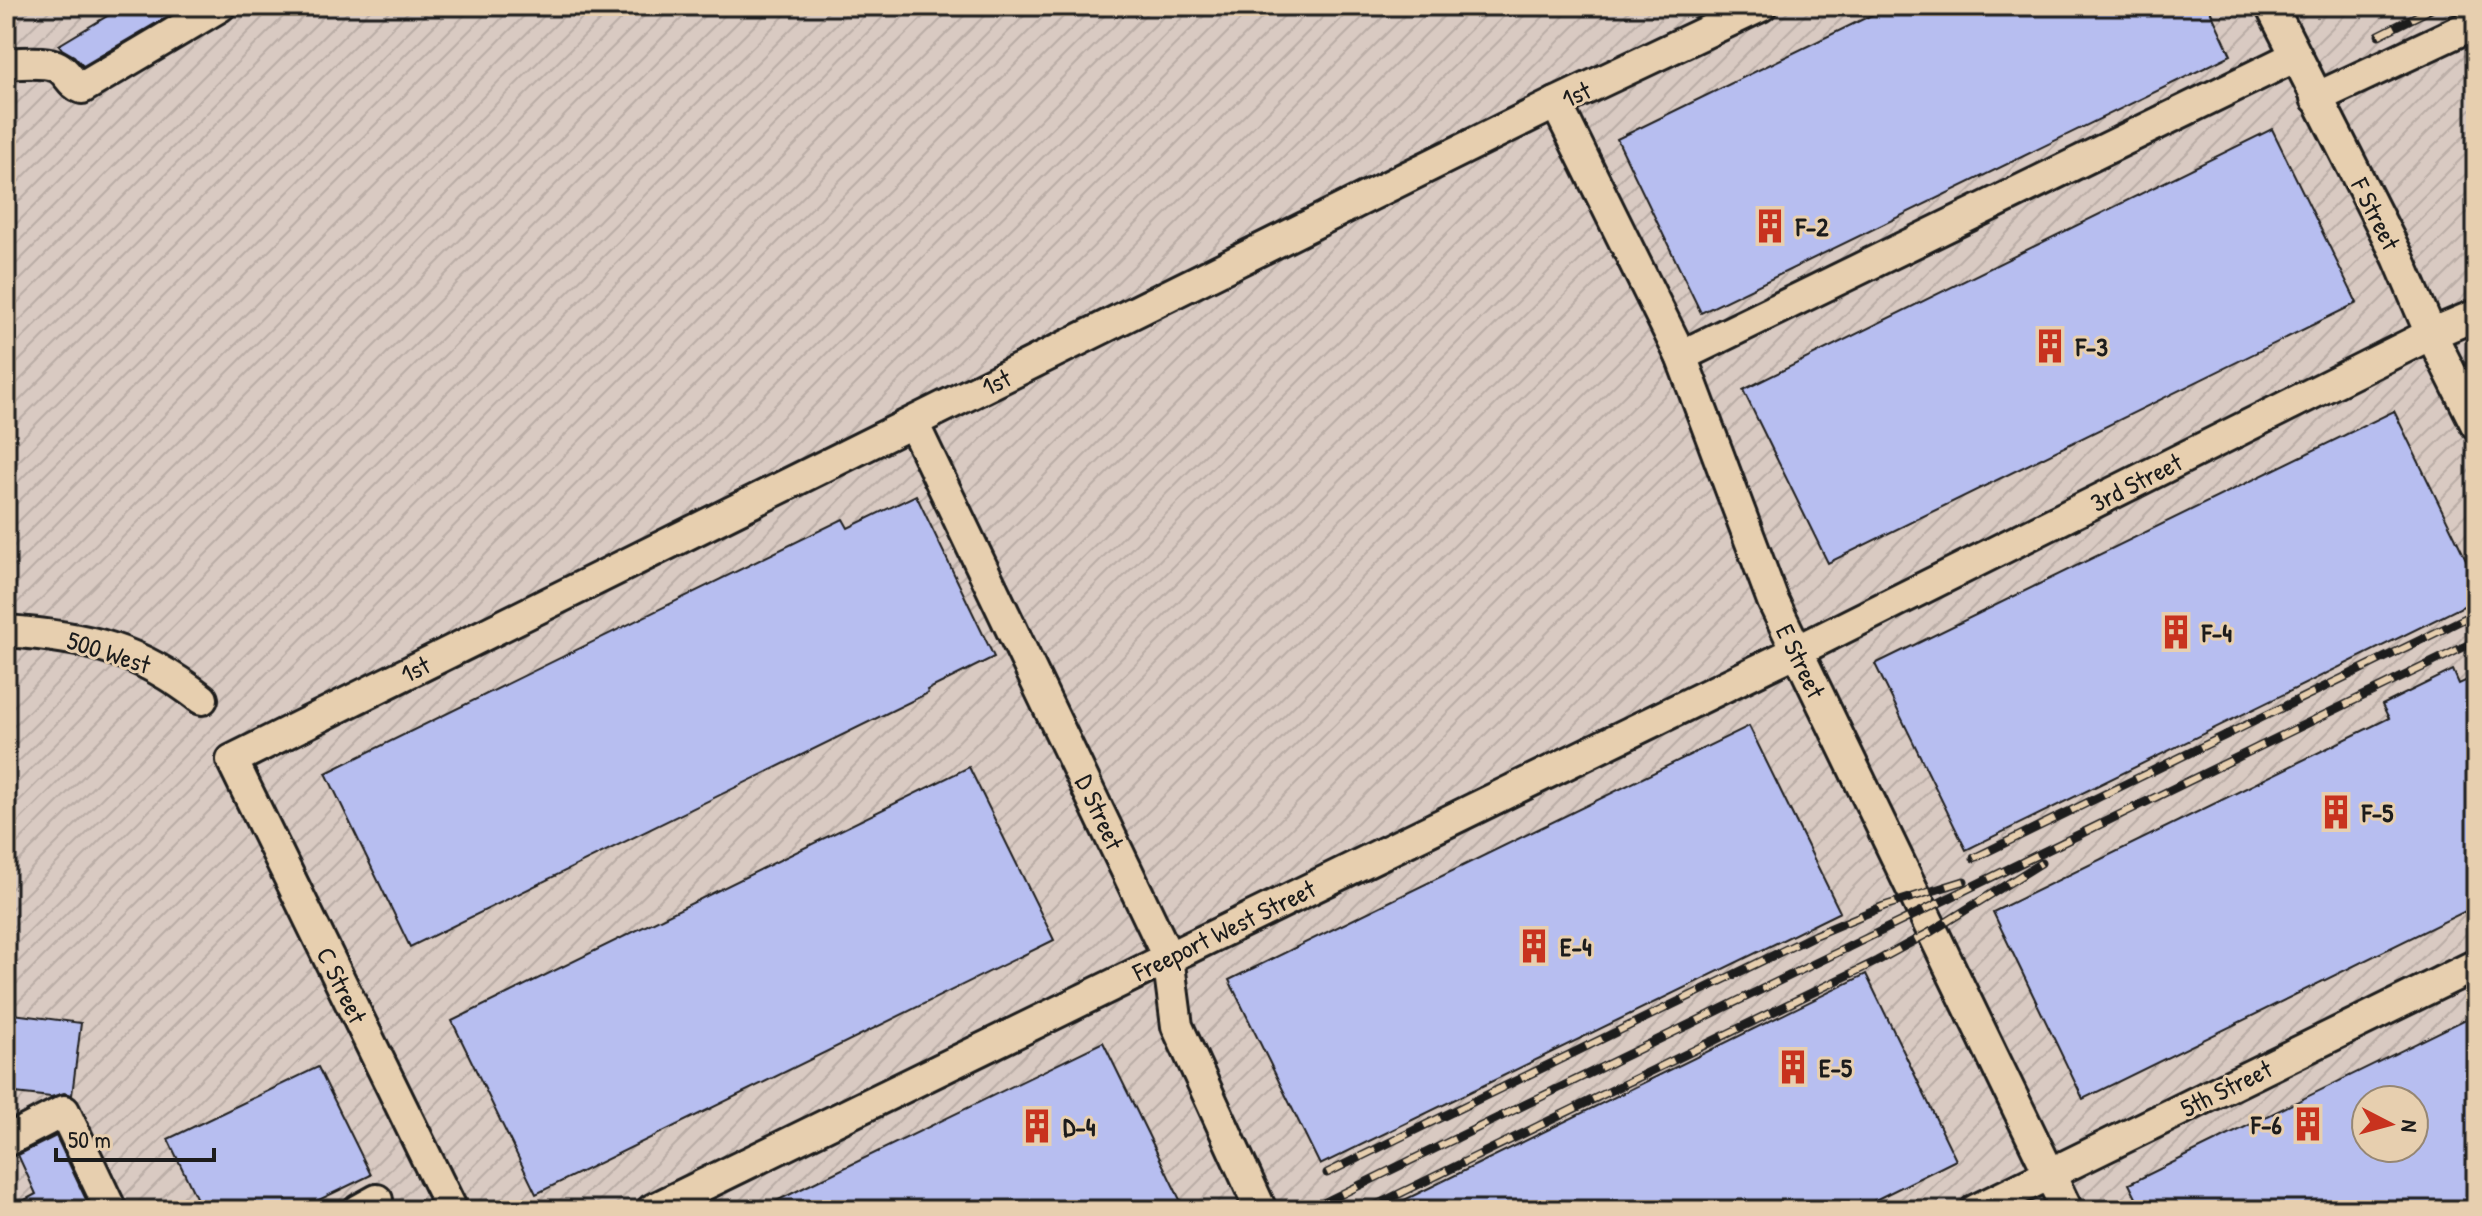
<svg xmlns="http://www.w3.org/2000/svg" width="2482" height="1216" font-family="'Patrick Hand',sans-serif">
<defs>
<pattern id="industrial-furrows" width="10" height="10" patternUnits="userSpaceOnUse" patternTransform="scale(2)"><rect width="10" height="10" fill="#d9cac2"/><path d="M-1 1l2-2M0 10L10 0M9 11l2-2" fill="none" stroke="#baada6"/></pattern>
</defs>
<rect width="100%" height="100%" fill="#e7cfaf"/>
<filter id="ink" filterUnits="userSpaceOnUse"><feTurbulence type="fractalNoise" baseFrequency=".0125" numOctaves="2"/><feDisplacementMap in="SourceGraphic" scale="16" xChannelSelector="R" yChannelSelector="G"/><feConvolveMatrix kernelMatrix="1 2 1 2 8 2 1 2 1" color-interpolation-filters="sRGB"/></filter>
<g filter="url(#ink)">
<path fill="url(#industrial-furrows)" fill-rule="evenodd" d="M6 6H2476V1210H6ZM2366 1100H2414V1148H2366Z"/>
<g fill="#b7bef0" stroke="#1c1c1c" stroke-width="2" fill-rule="evenodd">
<path d="M124 6H185L83 66 74 56 62 49 59 45Z"/>
<path d="M1890 6H2208L2231 55 1701 313 1617 139Z"/>
<path d="M2272 129 2357 303 1828 563 1743 390Z"/>
<path d="M2394 411 2476 580V600L1966 850 1875 664Z"/>
<path d="M916 495 994 657 927 690 928 693 410 947 326 773 843 519 848 528Z"/>
<path d="M2453 670 2459 684 2476 676V906L2083 1099 1993 912 2389 718 2382 705Z"/>
<path d="M1749 726 1840 912 1320 1165 1229 980Z"/>
<path d="M969 767 1054 940 536 1194 452 1021Z"/>
<path d="M1866 974 1956 1160 1855 1210H1384Z"/>
<path d="M6 1013 81 1023 72 1095 64 1093 51 1097 6 1092Z"/>
<path d="M2476 1014V1210H2142L2129 1184ZM2366 1100H2414V1148H2366Z"/>
<path d="M1103 1042 1185 1210H758Z"/>
<path d="M318 1067 371 1175 298 1210H202L168 1139Z"/>
<path d="M56 1136 91 1210H6L36 1194 18 1155Z"/>
</g>
<g fill="none" stroke-linecap="round" stroke-linejoin="round">
<g stroke="#1c1c1c" stroke-width="36">
<g id="minor">
<path d="M2271 6 2398 257 2431 334 2476 424"/>
<path d="M6 63C21 64 45 60 58 67 69 73 70 84 82 88L220 6"/>
<path d="M2316 98 2476 23"/>
<path d="M1556 103 1681 356 1773 601 2067 1210"/>
<path d="M1681 356 2296 56"/>
<path d="M913 423 1168 957 1177 1026 1261 1210"/>
<path d="M6 631C87 637 137 648 202 699"/>
<path d="M6 1141 64 1111 111 1210"/>
<path d="M359 1210 377 1200"/>
<path d="M452 1210 232 760 1556 103 1761 6"/>
<path d="M652 1210 1797 651 2431 334 2476 315"/>
<path d="M1976 1210 2476 965"/>
</g>
</g>
<use href="#minor" stroke="#e7cfaf" stroke-width="30"/>
<g stroke="#1c1c1c" stroke-width="9">
<g id="rail">
<path d="M2379 35 2437 6"/>
<path d="M1974 858 2476 613"/>
<path d="M1327 1173 1815 935 1884 906 1964 881"/>
<path d="M1309 1210 2476 641"/>
<path d="M1366 1210 1877 961 1932 931 2041 863"/>
</g>
</g>
<use href="#rail" stroke="#e7cfaf" stroke-width="6" stroke-dasharray="18" stroke-linecap="butt"/>
</g>
</g>
<defs>
<g id="building-bare" transform="scale(2.76)"><path d="M-4-6H4V6H1V3H-1V6H-4ZM-2.5-4.3h1.7v1.8h-1.7ZM.8-4.3h1.7v1.8H.8ZM-2.5-1h1.7V.8h-1.7ZM.8-1h1.7V.8H.8Z" fill="#c8321e" stroke="#e7cfaf" stroke-width="2.5" paint-order="stroke"/></g>
</defs>
<g fill-rule="evenodd">
<use href="#building-bare" x="1770" y="226"/>
<use href="#building-bare" x="2050" y="346"/>
<use href="#building-bare" x="2176" y="632"/>
<use href="#building-bare" x="2336" y="812"/>
<use href="#building-bare" x="1534" y="946"/>
<use href="#building-bare" x="1793" y="1067"/>
<use href="#building-bare" x="2308" y="1124"/>
<use href="#building-bare" x="1037" y="1126"/>
</g>
<g text-anchor="middle" dominant-baseline="central" stroke-width="6" stroke-linejoin="round" paint-order="stroke">
<g font-size="26" fill="#1c1c1c" stroke="#e7cfaf">
<text transform="translate(1576 94) rotate(-25)">1st</text>
<text transform="translate(2376 214) rotate(63)">F Street</text>
<text transform="translate(996 382) rotate(-26)">1st</text>
<text transform="translate(2136 482) rotate(-27)">3rd Street</text>
<text transform="translate(109 652) rotate(18)">500 West</text>
<text transform="translate(1801 661) rotate(64)">E Street</text>
<text transform="translate(415 669) rotate(-26)">1st</text>
<text transform="translate(1100 812) rotate(65)">D Street</text>
<text transform="translate(1224 930) rotate(-26)">Freeport West Street</text>
<text transform="translate(342 985) rotate(64)">C Street</text>
<text transform="translate(2226 1088) rotate(-26)">5th Street</text>
</g>
<g font-size="26" font-weight="bold" fill="#1c1c1c" stroke="#e7cfaf" text-anchor="start">
<text x="1796" y="226">F-2</text>
<text x="2076" y="346">F-3</text>
<text x="2202" y="632">F-4</text>
<text x="2362" y="812">F-5</text>
<text x="1560" y="946">E-4</text>
<text x="1819" y="1067">E-5</text>
<text x="2282" y="1124" text-anchor="end">F-6</text>
<text x="1063" y="1126">D-4</text>
</g>
</g>
<rect width="2482" height="1216" fill="none" stroke="#e7cfaf" stroke-width="32"/>
<rect x="16" y="16" width="2450" height="1184" fill="none" stroke="#1c1c1c" stroke-width="3" filter="url(#ink)"/>
<g transform="translate(2390 1124) rotate(96)"><circle r="38" fill="#e7cfaf" stroke="#968774" stroke-width="2"/>
<path d="M0-6L14 30L0 20L-14 30Z" fill="#c8321e"/>
<text y="-12" font-size="22" font-weight="bold" text-anchor="middle" fill="#1c1c1c">N</text>
</g>
<path d="M56 1148v12h158v-12" fill="none" stroke="#1c1c1c" stroke-width="4"/>
<text x="68" y="1148" font-size="24" fill="#1c1c1c" stroke="#e7cfaf" stroke-width="6" paint-order="stroke">50 m</text>
</svg>
